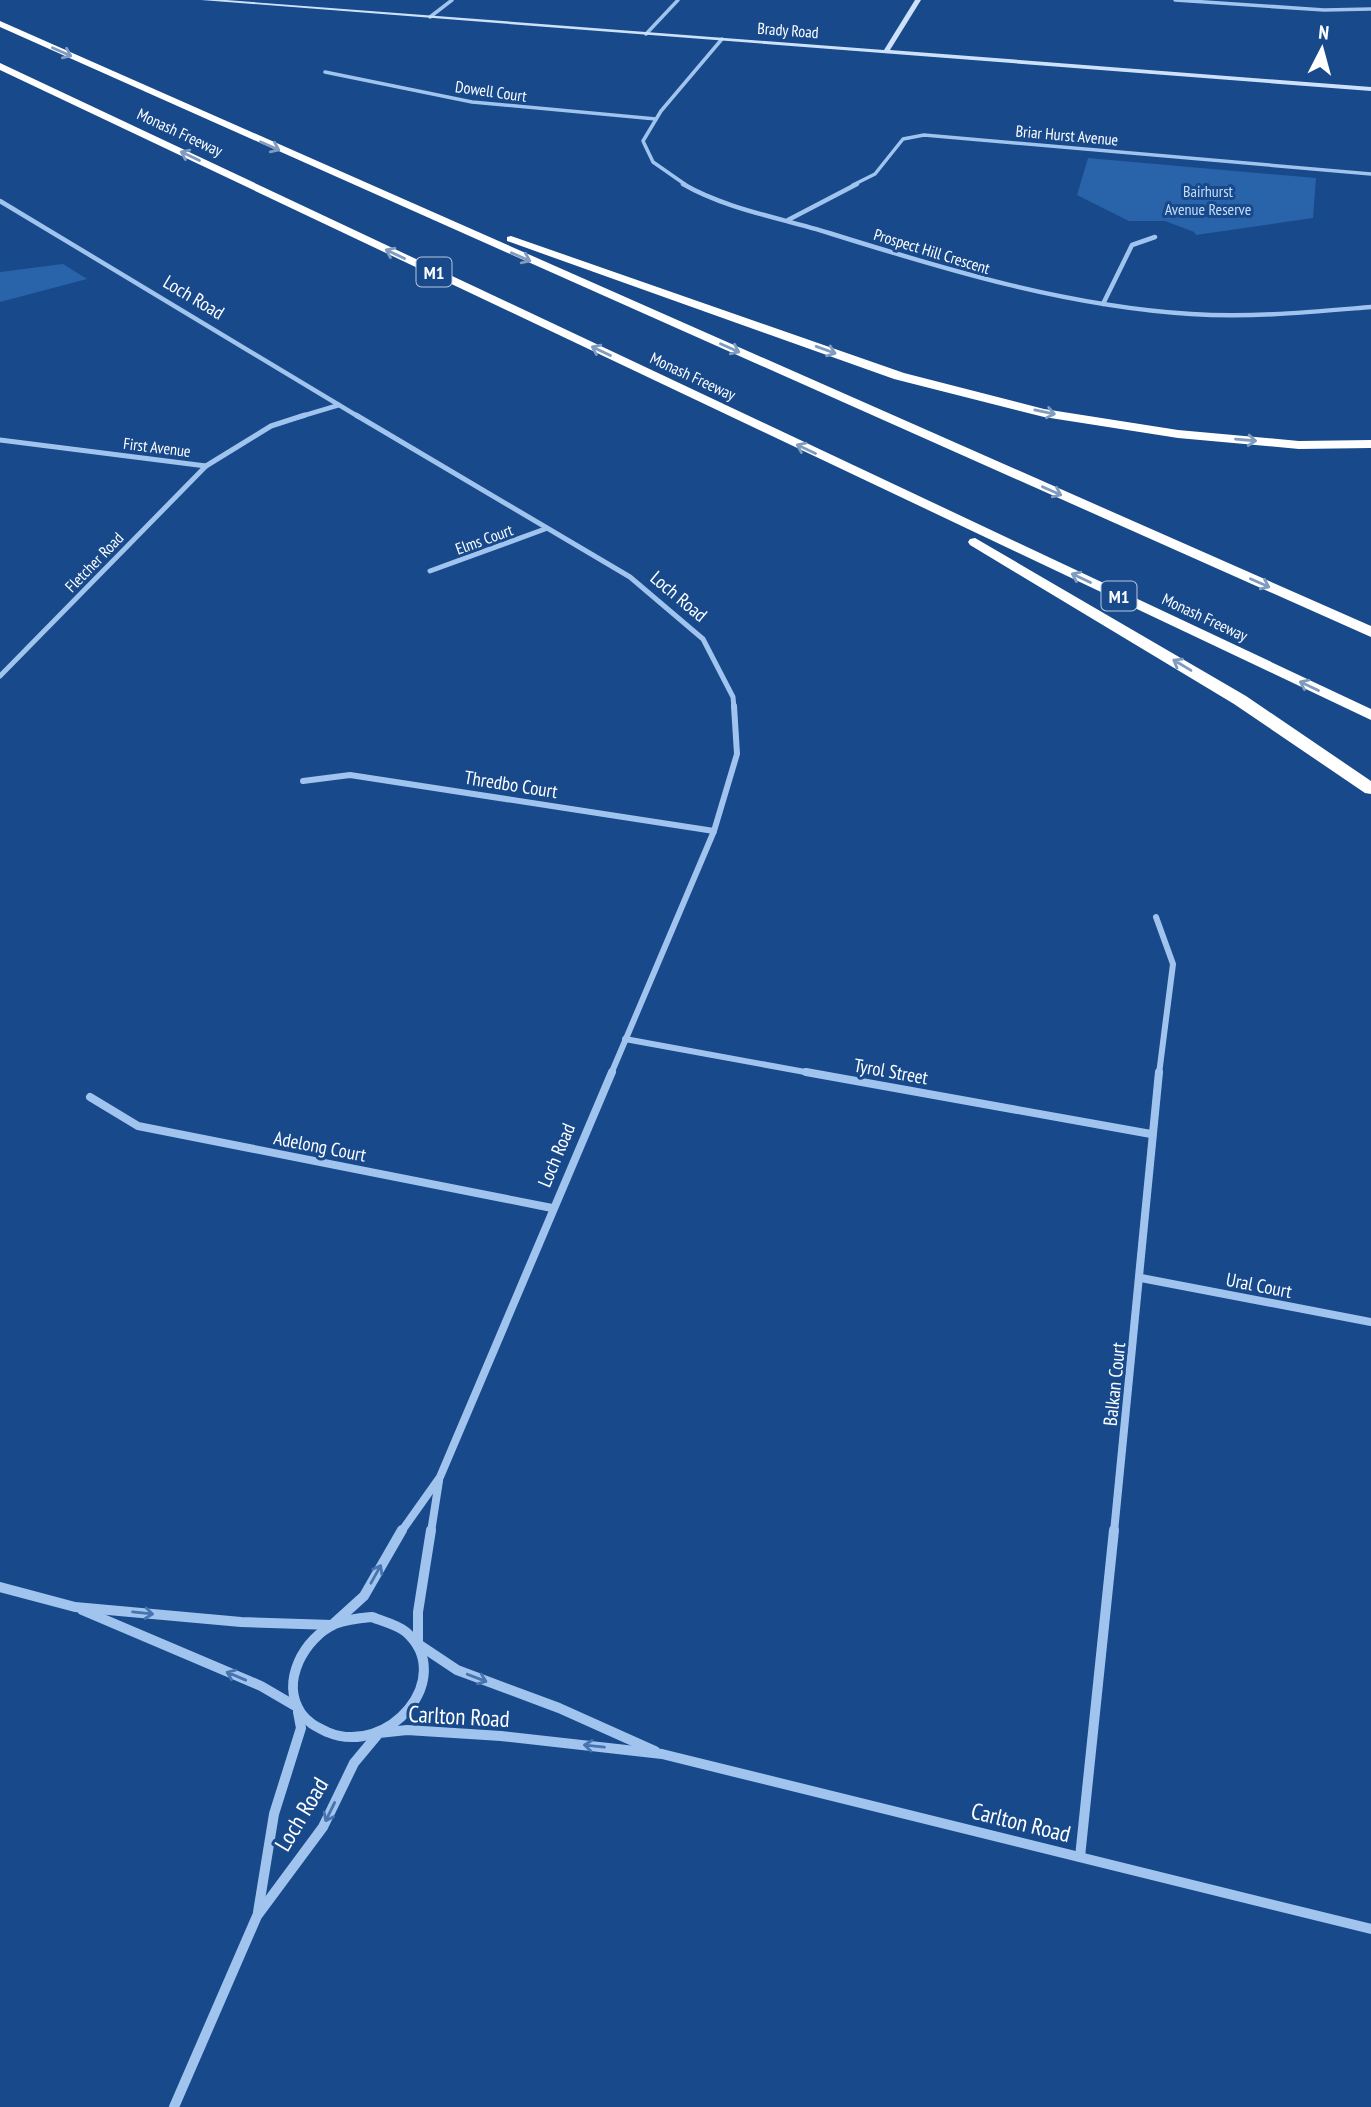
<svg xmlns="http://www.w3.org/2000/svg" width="1371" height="2107" font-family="'PT Sans Narrow',sans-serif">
<rect width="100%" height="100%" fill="#17498b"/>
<g fill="#2963aa">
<path d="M1088 158 1316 178 1313 218 1196 235 1194 232 1165 221H1129L1077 195Z"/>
<path d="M63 264 87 279 0 302V272Z"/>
</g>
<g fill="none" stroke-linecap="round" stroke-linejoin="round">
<g stroke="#a1c4ef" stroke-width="3.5">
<path d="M1175 0 1324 10 1371 9"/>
<path d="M430 17 452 0"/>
<path d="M646 34 678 0"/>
<path d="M325 72 472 102 656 119"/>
<path d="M686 185 653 162 643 141 661 111 722 39"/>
<path d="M853 185 875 174 903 139 924 135 1371 174"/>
</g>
<g stroke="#a1c4ef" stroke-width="4.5">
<path d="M683 184C726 209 781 218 829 233 947 270 1066 306 1191 314 1251 318 1311 312 1371 307"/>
<path d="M0 201 359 417"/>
<path d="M788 220 857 184"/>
<path d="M1103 304 1132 245 1155 237"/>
<path d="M299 417 339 405"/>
</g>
<g stroke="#a1c4ef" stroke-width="5">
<path d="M356 415 630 577 703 639 733 697 734 708"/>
<path d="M0 440 206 466 271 426 305 415"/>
<path d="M430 571 545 529"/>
<path d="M0 676 206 466"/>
</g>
<g stroke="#a1c4ef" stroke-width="6">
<path d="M303 781 350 775 714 831"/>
<path d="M1156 917 1173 964 1159 1074"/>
<path d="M625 1039 816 1074"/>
<path d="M611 1074 714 831 737 754 734 706"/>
</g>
<g stroke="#a1c4ef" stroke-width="8">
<path d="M806 1072 1151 1134"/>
<path d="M90 1097 138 1126 552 1208"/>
<path d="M1141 1278 1371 1322"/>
<path d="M401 1532 440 1477 612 1072"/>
<path d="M431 1532 439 1481"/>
<path d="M1114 1532 1159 1072"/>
</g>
<g stroke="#a1c4ef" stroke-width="10">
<path d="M0 1587 75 1607 241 1622 332 1625 364 1596 402 1530"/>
<path d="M82 1610 261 1686 297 1707"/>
<path d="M372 1617C382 1621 398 1625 406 1632 457 1677 389 1758 327 1732 317 1727 308 1723 301 1713 280 1682 304 1638 335 1624 347 1619 360 1618 372 1617Z"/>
<path d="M418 1644 457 1670 559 1708 655 1751"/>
<path d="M418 1644V1612L431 1530"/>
<path d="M1080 1857 1114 1530"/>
<path d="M258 1912 274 1814 301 1728 298 1712"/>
<path d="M174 2107 257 1916 323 1827 354 1763 379 1733 407 1730 501 1736 662 1754 1371 1929"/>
</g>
<path fill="#cee1fa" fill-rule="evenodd" d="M201 0H226L884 50 915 0H921L890 50 1371 87V91Z"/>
<g fill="#fff" fill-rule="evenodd">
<path d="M0 21 1371 626V637L0 27Z"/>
<path d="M0 63 1371 709V720L0 70Z"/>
<path d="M511 236 904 373 1044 409 1178 430 1299 441 1371 440V448L1299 449 1178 438 1044 417 894 379 507 241V237Z"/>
<path d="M975 538 1246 696 1371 781V794L1365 793 1234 704 970 545 968 542 970 539Z"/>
</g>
</g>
<defs><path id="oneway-shaft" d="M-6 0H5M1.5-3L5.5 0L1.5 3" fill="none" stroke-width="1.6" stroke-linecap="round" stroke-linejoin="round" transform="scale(1.75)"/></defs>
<g stroke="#7f9bbf">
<use href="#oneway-shaft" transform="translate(62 52) rotate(24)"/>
<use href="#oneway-shaft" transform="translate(270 146) rotate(24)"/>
<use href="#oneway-shaft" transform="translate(190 156) rotate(-155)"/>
<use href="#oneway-shaft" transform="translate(395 254) rotate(-155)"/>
<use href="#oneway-shaft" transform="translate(521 257) rotate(24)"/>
<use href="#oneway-shaft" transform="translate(730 348) rotate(24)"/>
<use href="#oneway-shaft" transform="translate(826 350) rotate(20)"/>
<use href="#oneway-shaft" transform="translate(601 351) rotate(-155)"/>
<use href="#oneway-shaft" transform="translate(1045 412) rotate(12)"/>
<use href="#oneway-shaft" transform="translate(1246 440) rotate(5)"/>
<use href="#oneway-shaft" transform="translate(806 449) rotate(-155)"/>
<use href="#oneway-shaft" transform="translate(1052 491) rotate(24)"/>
<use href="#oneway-shaft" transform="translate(1081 578) rotate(-155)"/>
<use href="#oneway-shaft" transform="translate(1260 583) rotate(24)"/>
<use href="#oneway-shaft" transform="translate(1182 665) rotate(-149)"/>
<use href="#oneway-shaft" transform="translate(1309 686) rotate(-155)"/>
</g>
<g stroke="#4774ae">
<use href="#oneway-shaft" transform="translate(376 1574) rotate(-61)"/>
<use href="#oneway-shaft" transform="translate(143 1613) rotate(6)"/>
<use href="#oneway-shaft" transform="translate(236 1676) rotate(-157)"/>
<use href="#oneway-shaft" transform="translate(477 1678) rotate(21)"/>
<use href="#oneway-shaft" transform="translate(594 1746) rotate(-174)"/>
<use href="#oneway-shaft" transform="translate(330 1812) rotate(116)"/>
</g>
<g text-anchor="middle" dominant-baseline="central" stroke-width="6" stroke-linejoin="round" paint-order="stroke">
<g font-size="16" fill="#fff" stroke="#17498b">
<text transform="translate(788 30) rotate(4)">Brady Road</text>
<text transform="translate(491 91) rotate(8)">Dowell Court</text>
<text transform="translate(180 132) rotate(25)">Monash Freeway</text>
<text transform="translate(1067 135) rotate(5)">Briar Hurst Avenue</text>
<text transform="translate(932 251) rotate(17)">Prospect Hill Crescent</text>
<text transform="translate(693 376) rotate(25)">Monash Freeway</text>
<text transform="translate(157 447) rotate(7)">First Avenue</text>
<text transform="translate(484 539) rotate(-20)">Elms Court</text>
<text transform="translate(94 562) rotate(-46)">Fletcher Road</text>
<text transform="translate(1205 617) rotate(25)">Monash Freeway</text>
</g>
<g font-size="16" fill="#c7defb" stroke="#17498b">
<text x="1208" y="191">Bairhurst<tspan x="1208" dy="18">Avenue Reserve</tspan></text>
</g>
<g fill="#17498b" stroke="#b9c8dc" stroke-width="2">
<rect x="416.5" y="257.5" width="35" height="29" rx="5"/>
<rect x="1101.5" y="581.5" width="35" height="29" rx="5"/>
</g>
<g font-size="18" font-weight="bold" fill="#fff">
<text x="434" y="272">M1</text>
<text x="1119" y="596">M1</text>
</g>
<g font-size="19" fill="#fff" stroke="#17498b">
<text transform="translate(194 297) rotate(31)">Loch Road</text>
<text transform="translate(679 596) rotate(40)">Loch Road</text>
<text transform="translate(511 784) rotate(9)">Thredbo Court</text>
<text transform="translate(891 1071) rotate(10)">Tyrol Street</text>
<text transform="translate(320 1146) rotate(11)">Adelong Court</text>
<text transform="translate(556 1155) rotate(-67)">Loch Road</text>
<text transform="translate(1259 1285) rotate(11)">Ural Court</text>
<text transform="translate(1114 1384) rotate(-84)">Balkan Court</text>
</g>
<g font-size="23" fill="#fff" stroke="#17498b">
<text transform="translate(459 1716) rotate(3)">Carlton Road</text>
<text transform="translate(301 1814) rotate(-59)">Loch Road</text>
<text transform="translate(1021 1822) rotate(14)">Carlton Road</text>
</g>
</g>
<g transform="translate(1322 49) rotate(6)" stroke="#17498b" stroke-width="5" paint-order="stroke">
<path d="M0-5L12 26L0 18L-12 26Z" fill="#ffffff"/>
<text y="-10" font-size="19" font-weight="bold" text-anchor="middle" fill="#ffffff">N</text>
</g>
</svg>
